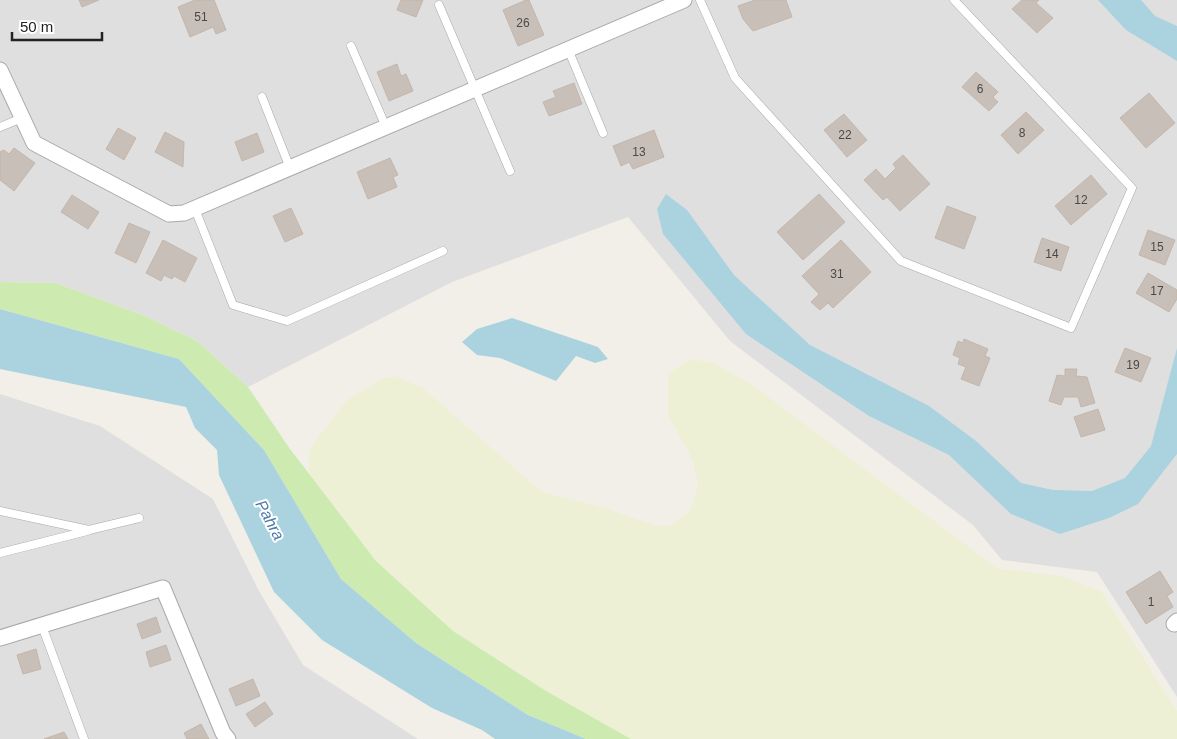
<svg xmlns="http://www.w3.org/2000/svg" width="1177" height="739" font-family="Arial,sans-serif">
<rect width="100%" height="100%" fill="#f2efe9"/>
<g fill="#e0dfdf">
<path d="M0 0H1177V697L1097 572 1002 560 973 525 730 341 628 217 452 282 248 387 197 341 145 316 56 283 0 282Z"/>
<path d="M0 394 100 426 213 499 259 591 303 665 418 739H0Z"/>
</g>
<path fill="#eef0d5" d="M690 359 714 363 751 384 997 568 1061 576 1101 591 1177 711V739H631L546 691 453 631 376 561 309 474V449L348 399 384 378 397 376 423 388 542 492 605 508 656 526H669L690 511 698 486 693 461 668 415V374Z"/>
<path fill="#cdebb0" d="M0 282 56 283 145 316 197 341 248 387 290 449 376 561 453 631 546 691 631 739H586L528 715 416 643 341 579 264 450 179 359 0 309Z"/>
<g fill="#aad3df">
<path d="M1098 0H1141L1155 16 1177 26V61L1126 30Z"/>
<path d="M666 194 687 210 734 275 810 345 929 406 976 441 1021 483 1053 490 1092 491 1125 478 1151 446 1177 348V454L1138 504 1109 518 1060 534 1011 514 949 455 869 416 746 334 663 234 657 209Z"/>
<path d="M0 309 179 359 264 450 341 579 416 643 528 715 586 739H495L482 730 432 708 322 640 274 592 219 475 217 450 195 428 186 407 0 369Z"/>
<path d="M512 318 598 347 608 359 595 363 576 356 556 381 500 358 477 355 462 342 477 329Z"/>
</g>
<g fill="#c7bfb8" stroke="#c4b6ab">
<path d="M79 0H99L82 7Z"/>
<path d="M195 0H214L226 30 216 34 213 27 190 37 178 7Z"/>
<path d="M401 0H423L416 17 397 10Z"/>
<path d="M526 0H529L544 35 518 46 503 10Z"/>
<path d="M755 0H786L792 17 753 31 743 19 738 6Z"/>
<path d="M1022 0H1039L1036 3 1053 18 1037 33 1012 9Z"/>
<path d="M397 64 401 76 406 74 413 91 389 101 377 72Z"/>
<path d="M976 72 998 92 993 97 998 102 989 111 962 87Z"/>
<path d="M574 83 582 104 549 116 543 102 556 97 553 91Z"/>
<path d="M1149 93 1175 123 1146 148 1120 118Z"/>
<path d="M1026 112 1044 130 1018 154 1001 135Z"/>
<path d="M844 114 867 140 847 157 824 130Z"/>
<path d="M118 128 136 138 124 160 106 149Z"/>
<path d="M654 130 664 157 633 169 629 162 621 166 613 146Z"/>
<path d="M165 132 184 142 183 167 155 152Z"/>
<path d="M257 133 264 152 242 161 235 142Z"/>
<path d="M14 148 35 163 14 191 0 180V152L4 150 9 154Z"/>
<path d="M903 155 930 184 900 211 887 197 883 200 864 180 876 169 885 179 896 168 893 164Z"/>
<path d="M390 158 398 175 393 177 397 187 368 199 357 172Z"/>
<path d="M1091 175 1107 194 1071 225 1055 206Z"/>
<path d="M819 194 845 222 803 260 777 232Z"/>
<path d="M72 195 99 212 88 229 61 212Z"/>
<path d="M947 206 976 217 964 249 935 238Z"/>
<path d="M291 208 303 234 285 242 273 216Z"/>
<path d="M129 223 150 232 136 263 115 253Z"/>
<path d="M1148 230 1175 240 1165 265 1139 255Z"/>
<path d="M1042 238 1069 247 1061 271 1034 262Z"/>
<path d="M163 240 197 258 185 282 174 276 172 279 164 275 161 281 146 273Z"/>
<path d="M841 240 871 272 833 308 828 303 820 310 811 302 819 294 802 276Z"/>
<path d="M1148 273 1177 290V299L1169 312 1136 293Z"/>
<path d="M964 339 988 349 985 356 990 358 979 386 961 379 966 367 958 364 960 358 953 355 958 341 963 343Z"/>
<path d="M1125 348 1151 358 1141 382 1115 372Z"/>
<path d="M1065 369H1077L1076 376 1087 377 1095 403 1081 407 1078 397H1064L1061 405 1049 401 1057 375 1065 376Z"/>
<path d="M1098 409 1105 430 1081 437 1074 417Z"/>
<path d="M1160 571 1173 592 1167 596 1173 607 1146 624 1126 592Z"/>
<path d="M156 617 161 632 142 639 137 624Z"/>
<path d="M166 645 171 660 150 667 146 652Z"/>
<path d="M36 649 41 669 23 674 17 655Z"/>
<path d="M253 679 260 696 236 706 229 689Z"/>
<path d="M265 702 273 714 255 727 246 714Z"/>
<path d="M201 724 209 739H187L184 733Z"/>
<path d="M64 732 68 739H44Z"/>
</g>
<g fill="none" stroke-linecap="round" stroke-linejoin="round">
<g stroke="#a9a9a9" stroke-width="9">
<g id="lane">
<path d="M700 0 735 78 901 261 1071 328 1132 188 954 0"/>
<path d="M439 5 510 171"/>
<path d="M351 46 386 127"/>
<path d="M568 49 603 133"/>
<path d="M262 97 290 168"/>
<path d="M0 127 22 118"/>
<path d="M195 209 233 305 287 321 443 251"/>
<path d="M0 511 89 530 139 518"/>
<path d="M0 553 87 531"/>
<path d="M42 626 84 739"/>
</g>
</g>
<g stroke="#a9a9a9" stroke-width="17">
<g id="street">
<path d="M0 70 34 143 169 214 184 213 684 0"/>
<path d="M1174 624 1177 621"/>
<path d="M0 638 163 588 223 733 228 739"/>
</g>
</g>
<use href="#lane" stroke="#fff" stroke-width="8"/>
<use href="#street" stroke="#fff" stroke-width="15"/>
</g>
<g text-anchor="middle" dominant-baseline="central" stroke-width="4" stroke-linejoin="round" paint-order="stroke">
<g font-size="12" fill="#4b4948">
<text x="201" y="17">51</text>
<text x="523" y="23">26</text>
<text x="980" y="89">6</text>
<text x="1022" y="133">8</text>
<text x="845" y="135">22</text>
<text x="639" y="152">13</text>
<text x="1081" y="200">12</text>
<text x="1157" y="247">15</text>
<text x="1052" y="254">14</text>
<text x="837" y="274">31</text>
<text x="1157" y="291">17</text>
<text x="1133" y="365">19</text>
<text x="1151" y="602">1</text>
</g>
<g font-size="16" font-style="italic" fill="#4a7aab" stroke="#fff">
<text transform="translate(270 520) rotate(62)">Pahra</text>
</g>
</g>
<path d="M12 32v8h90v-8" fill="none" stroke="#222222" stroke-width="2.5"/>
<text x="20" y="32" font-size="15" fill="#222222" stroke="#ffffff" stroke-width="4" paint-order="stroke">50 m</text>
</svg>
